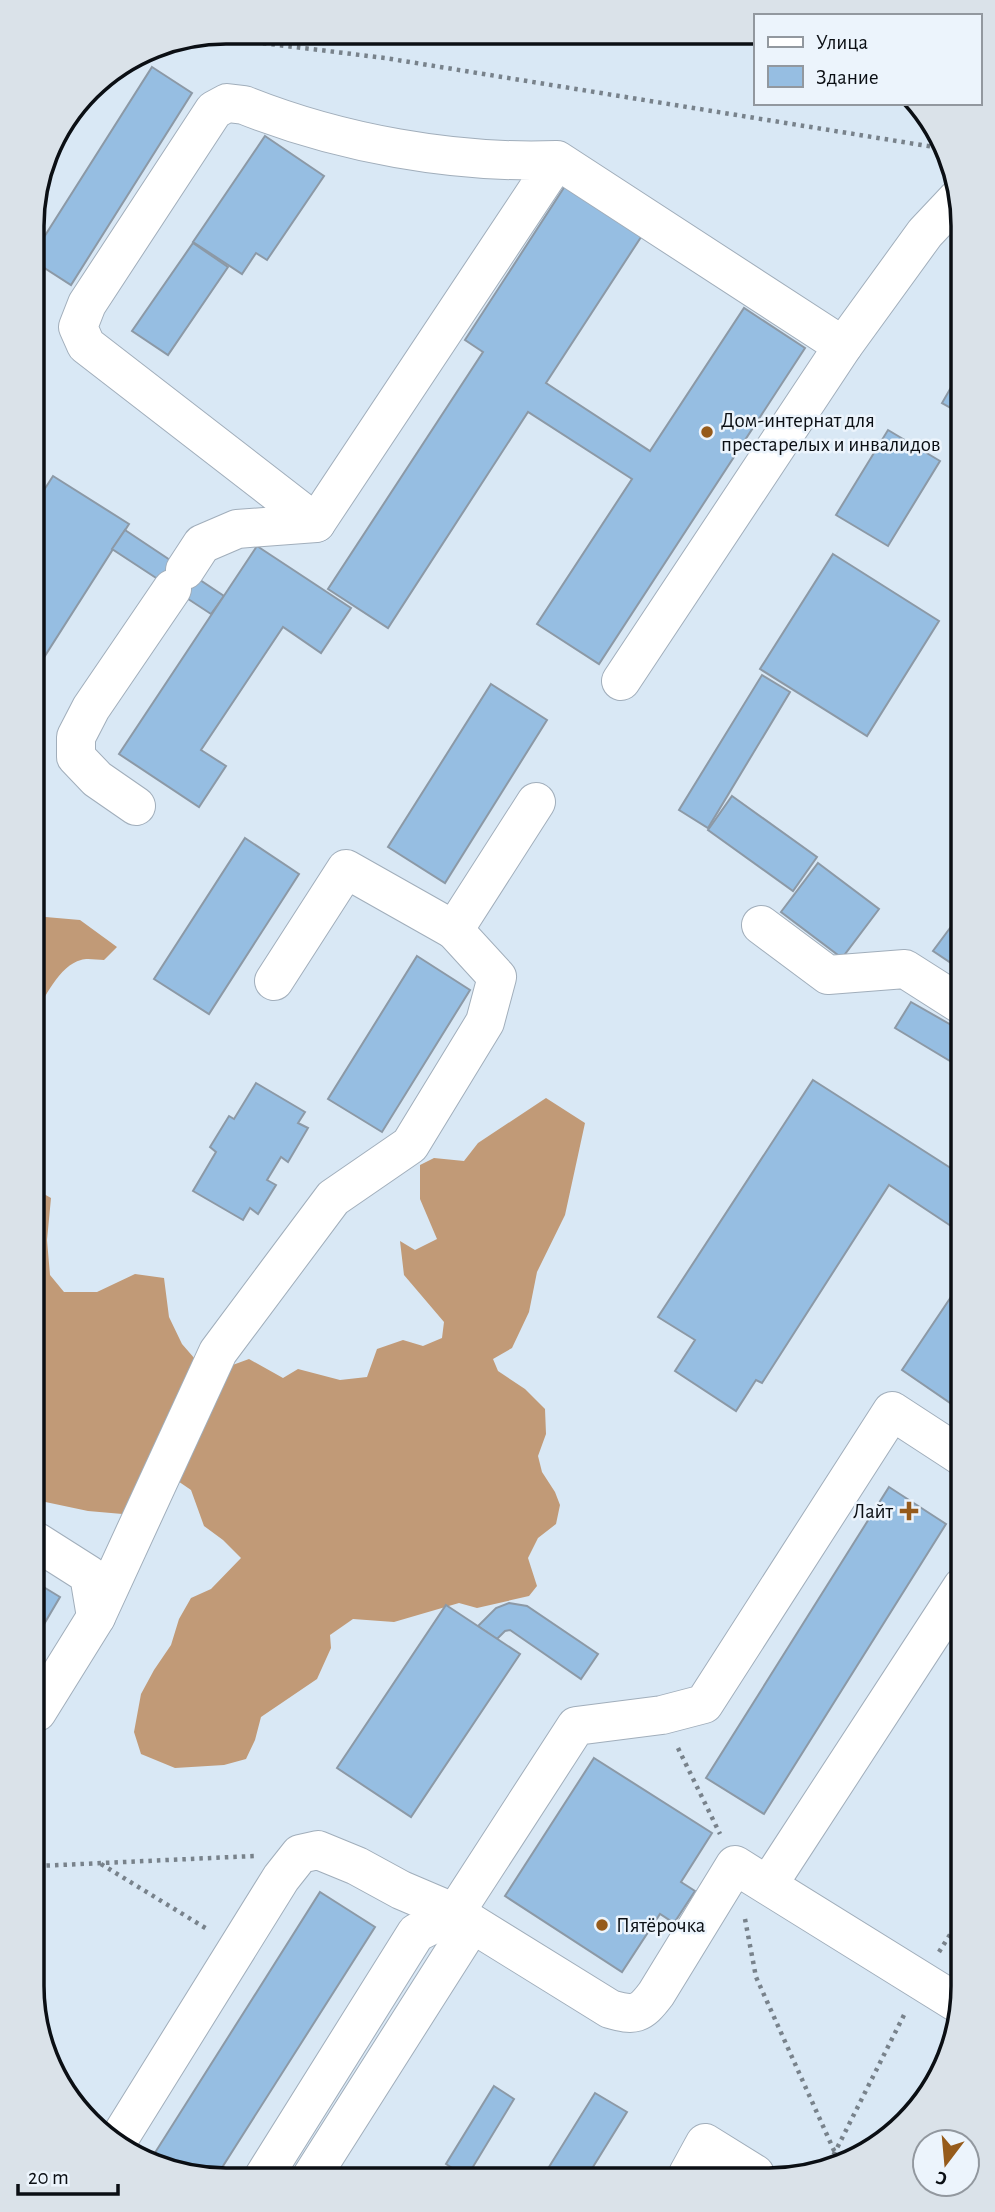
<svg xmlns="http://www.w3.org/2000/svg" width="995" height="2212" font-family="'Alegreya Sans',sans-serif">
<rect width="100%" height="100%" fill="#d9e8f5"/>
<g fill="#c19a77">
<path d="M34 916 80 920 117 947 104 960C97 960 87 958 81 960 60 965 43 999 35 1017Z"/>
<path d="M546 1098 585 1123 565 1215 537 1272 529 1312 512 1348 493 1359 498 1371 525 1389 545 1409 546 1434 538 1456 542 1472 555 1492 560 1505 556 1524 538 1538 528 1558 537 1586 529 1596 477 1608 459 1603 394 1622 353 1619 330 1635 331 1648 317 1679 261 1717 255 1740 246 1759 224 1765 175 1768 141 1754 134 1732 141 1694 154 1670 171 1645 179 1619 191 1598 211 1589 241 1558 223 1540 204 1526 191 1490 172 1477 134 1515 88 1511 36 1500 35 1189 51 1198 47 1240 50 1275 64 1292H97L135 1274 164 1278 169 1317 182 1344 208 1374 249 1359 283 1378 298 1369 340 1380 367 1377 377 1349 403 1340 423 1346 442 1338 444 1322 404 1275 400 1241 415 1250 437 1239 420 1199V1165L434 1158 464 1161 478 1143Z"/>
</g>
<g fill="#96bee2" stroke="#8c99a6" stroke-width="2">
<path d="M152 67 192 93 71 285 32 260V256Z"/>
<path d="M265 136 324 176 267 260 256 253 242 274 193 242Z"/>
<path d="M48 153 50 163 49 182 42 201 36 197Z"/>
<path d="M567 183 643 234 546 383 650 451 744 308 805 348 599 664 537 624 632 479 528 412 388 628 328 589 483 352 465 340Z"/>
<path d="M36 197 42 201 32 215V212Z"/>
<path d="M193 243 228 267 168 355 132 331Z"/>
<path d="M957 377 958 412 942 403Z"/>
<path d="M888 430 940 461 888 546 836 515Z"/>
<path d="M53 476 129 524 34 673 33 507Z"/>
<path d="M125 530 224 596 211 614 112 549Z"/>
<path d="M257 546 351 608 321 653 283 627 201 750 226 766 199 807 119 754Z"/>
<path d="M833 554 939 621 867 736 760 669Z"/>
<path d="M762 675 790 692 708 828 679 810Z"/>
<path d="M491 684 547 720 445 883 388 847Z"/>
<path d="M732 796 817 857 793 891 708 830Z"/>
<path d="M245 838 299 874 209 1014 154 979Z"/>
<path d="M818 863 879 909 842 958 781 912Z"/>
<path d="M950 928 959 934 960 969 933 951Z"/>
<path d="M417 956 470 990 382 1132 328 1099Z"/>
<path d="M911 1002 960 1030V1067L895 1028Z"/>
<path d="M813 1080 960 1174V1232L889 1185 762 1383 756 1380 736 1411 675 1371 695 1340 658 1317Z"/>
<path d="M256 1083 305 1112 298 1123 308 1128 288 1162 281 1157 267 1180 276 1185 258 1214 250 1208 243 1220 193 1191 216 1152 210 1147 229 1116 234 1119Z"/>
<path d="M961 1282V1406L959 1409 902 1370Z"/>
<path d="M889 1487 946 1524 764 1814 706 1778Z"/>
<path d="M37 1583 60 1597 37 1636Z"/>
<path d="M509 1603 527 1606 598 1654 581 1679 510 1630 505 1631 497 1639 478 1626 496 1608Z"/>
<path d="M446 1605 520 1654 411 1817 337 1768Z"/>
<path d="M594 1758 712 1833 681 1882 695 1891 674 1923 660 1914 622 1972 505 1896Z"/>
<path d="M320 1892 375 1927 216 2177H188L151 2159Z"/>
<path d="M494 2086 514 2099 468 2175 465 2176 446 2164Z"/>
<path d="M595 2093 627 2112 588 2175H544Z"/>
</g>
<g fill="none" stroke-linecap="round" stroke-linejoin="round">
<g stroke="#a1aebb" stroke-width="40">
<g id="minor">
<path d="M557 160C454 164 339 143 244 105L227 103 214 110 87 304 78 327 86 345 316 523 557 160 843 346"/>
<path d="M185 570 202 544 237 529 316 523"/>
<path d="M621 681 843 346 925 233 957 199"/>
<path d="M136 806 97 779 76 757V737L91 708 172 589"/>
<path d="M761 925 828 975 905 969 960 1004"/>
<path d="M274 981 346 869 454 930"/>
<path d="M37 1542 89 1575 96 1617 37 1712"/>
<path d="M96 1617 218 1352 333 1198 410 1145 485 1022 497 977 454 930 536 802"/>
<path d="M768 1885 962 1587"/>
<path d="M117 2142 281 1878 300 1854 318 1850 357 1866 401 1890 455 1913 610 2009C635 2016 640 2015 656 1994L735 1865 962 2006"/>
<path d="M688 2174 705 2143 755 2174"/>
<path d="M264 2176 416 1933 455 1913 576 1726 662 1715 704 1704 892 1411 961 1456"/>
<path d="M312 2176 472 1924"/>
</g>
</g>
<g stroke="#78828b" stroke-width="4.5" stroke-dasharray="3.5 5" stroke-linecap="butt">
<path d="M204 36 385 58 940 148"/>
<path d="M678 1748 720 1834"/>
<path d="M101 1864 207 1929"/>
<path d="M38 1866 254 1856"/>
<path d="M745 1919 756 1977 836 2155"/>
<path d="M939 1952 963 1914"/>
<path d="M826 2170 906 2011"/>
</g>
<use href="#minor" stroke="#fff" stroke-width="38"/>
</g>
<g fill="#965b1b" stroke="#ecf4fc" stroke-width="2.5">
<circle cx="707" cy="432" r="7"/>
<path d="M905.5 1500.5h7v7h7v7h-7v7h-7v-7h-7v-7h7z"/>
<circle cx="602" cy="1925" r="7"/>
</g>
<g text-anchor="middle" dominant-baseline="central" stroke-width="5" stroke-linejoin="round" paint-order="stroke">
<g font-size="21" fill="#0b0f14" stroke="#ecf4fc" text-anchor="start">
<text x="721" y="420">Дом-интернат для<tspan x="721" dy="24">престарелых и инвалидов</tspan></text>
<text x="893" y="1511" text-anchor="end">Лайт</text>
<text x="616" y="1925">Пятёрочка</text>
</g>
</g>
<path d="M0 0H995V2212H0ZM226 44H769A182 182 0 0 1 951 226V1986A182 182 0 0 1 769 2168H226A182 182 0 0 1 44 1986V226A182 182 0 0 1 226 44Z" fill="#dae2e9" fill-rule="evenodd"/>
<path fill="none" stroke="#0b0f14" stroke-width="3.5" d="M226 44H769A182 182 0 0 1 951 226V1986A182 182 0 0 1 769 2168H226A182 182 0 0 1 44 1986V226A182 182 0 0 1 226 44Z"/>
<rect x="754" y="14" width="228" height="91" fill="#ecf4fc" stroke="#92989f" stroke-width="2"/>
<rect x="768" y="37" width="35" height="10" fill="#ffffff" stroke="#92989f" stroke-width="2"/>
<text x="816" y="49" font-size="21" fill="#0b0f14">Улица</text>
<rect x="768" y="66" width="35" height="21" fill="#96bee2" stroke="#92989f" stroke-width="2"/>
<text x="816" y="84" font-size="21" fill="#0b0f14">Здание</text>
<g transform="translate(946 2163) rotate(196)"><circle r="33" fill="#ecf4fc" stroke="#92989f" stroke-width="2"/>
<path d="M0-5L12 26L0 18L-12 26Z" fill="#965b1b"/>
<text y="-10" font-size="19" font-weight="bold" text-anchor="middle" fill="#0b0f14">С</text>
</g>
<path d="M18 2184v10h100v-10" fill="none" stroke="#0b0f14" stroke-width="3.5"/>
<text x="28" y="2184" font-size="21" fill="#0b0f14" stroke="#ecf4fc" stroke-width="5" paint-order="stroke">20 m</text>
</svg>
